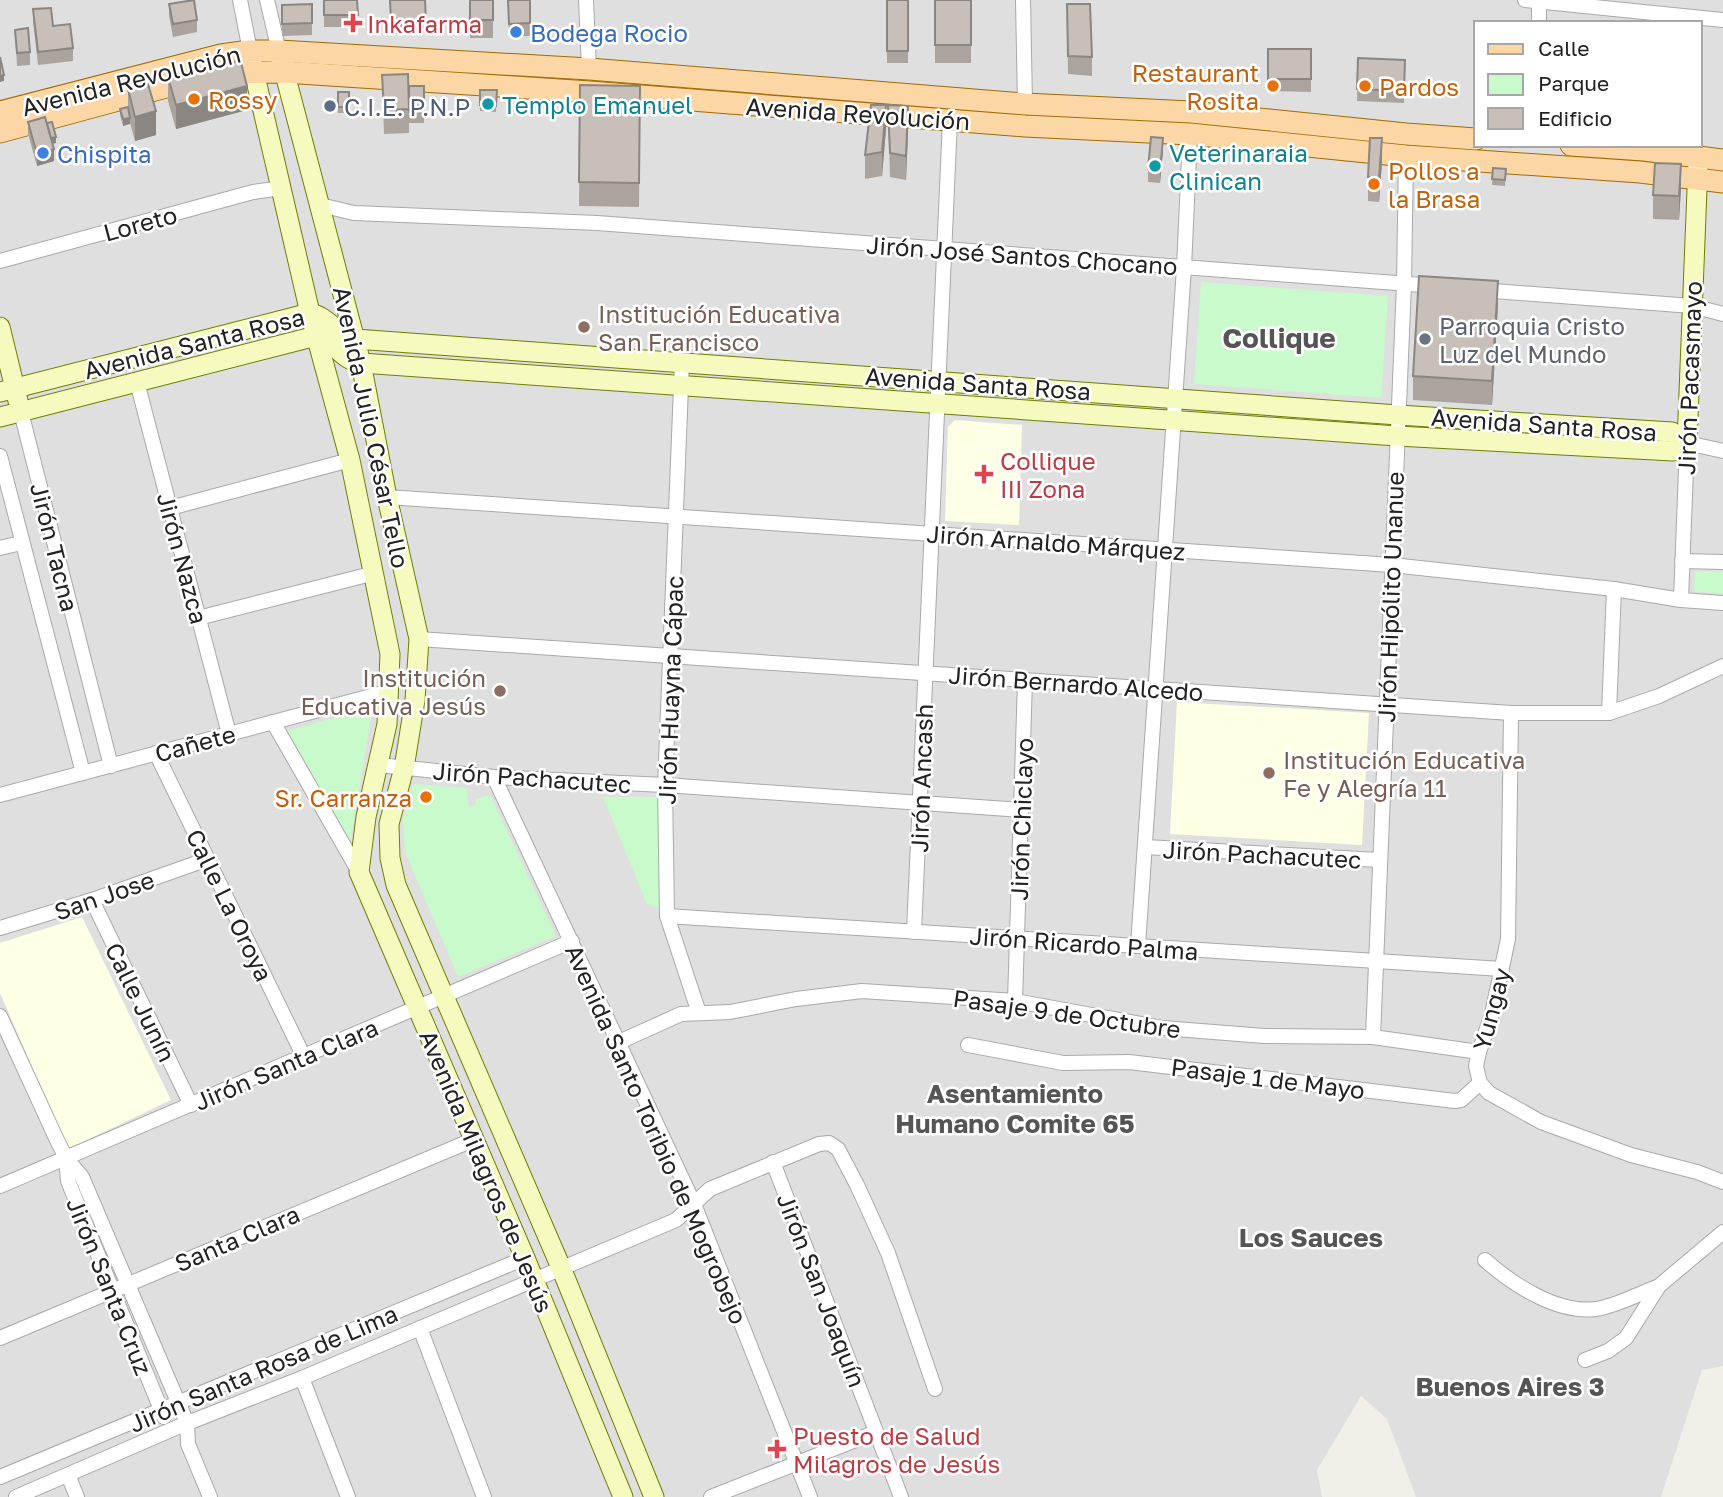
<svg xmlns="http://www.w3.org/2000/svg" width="1723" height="1497" font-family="'Golos Text',sans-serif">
<rect width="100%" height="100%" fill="#f2efe9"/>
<path fill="#e0dfdf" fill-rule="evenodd" d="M0 0H1723V1366L1702 1370 1661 1497H1416L1387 1419 1361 1396 1317 1470 1322 1497H0ZM1476 23H1700V145H1476Z"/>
<g fill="#ffffe5">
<path d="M955 420 1022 425 1019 525 945 521 948 427Z"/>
<path d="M1177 702 1369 713 1362 845 1170 834Z"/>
<path d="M82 917 171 1100 68 1149 0 993V943Z"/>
</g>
<g fill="#c8facc">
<path d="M1201 282 1388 296 1381 398 1194 384Z"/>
<path d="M1695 571 1723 572V593L1694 592Z"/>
<path d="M373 707 350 843 287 731Z"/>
<path d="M413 784 467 788 469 808 476 804V799L490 795 556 936 458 977 405 852 403 821Z"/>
<path d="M603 797H657L660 908 647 904Z"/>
</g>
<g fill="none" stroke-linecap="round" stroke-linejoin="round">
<g stroke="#a9a9a9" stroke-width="16">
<g id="street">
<path d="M240 0 250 51"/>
<path d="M267 0 279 51"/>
<path d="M586 0 589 69"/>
<path d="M1023 0 1025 104"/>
<path d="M1525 0 1723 20"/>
<path d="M1539 0V23"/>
<path d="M320 205 354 213 597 223 1436 286"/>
<path d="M0 261 253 192 281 188"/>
<path d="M1481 290 1692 306 1723 314"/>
<path d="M682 362 665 785 667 916 699 1013"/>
<path d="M137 382 229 734"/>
<path d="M21 412 111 766"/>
<path d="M0 456 83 773"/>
<path d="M387 497 1392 565 1614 589 1681 600 1723 603"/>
<path d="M170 508 350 460"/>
<path d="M0 548 21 543"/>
<path d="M1682 561 1723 562"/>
<path d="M1681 600 1687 443 1723 451"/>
<path d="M198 618 375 573"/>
<path d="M419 639 1511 713H1609L1659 696 1723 666"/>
<path d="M1511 713 1508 939 1492 1014 1479 1052 1476 1066 1480 1083 1489 1093 1541 1122 1631 1155 1697 1172 1723 1182"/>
<path d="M1609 713 1614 589"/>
<path d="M273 722 359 872"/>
<path d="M156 753 304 1057"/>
<path d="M379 765 494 777 665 785 1021 810"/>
<path d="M494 777 694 1204 810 1497"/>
<path d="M0 795 390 691"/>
<path d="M1145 847 1379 860"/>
<path d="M92 900 191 1105"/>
<path d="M667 916 1502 969"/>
<path d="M0 928 92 900 208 859"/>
<path d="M914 932 950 120"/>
<path d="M1138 946 1184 268 1190 134"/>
<path d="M1015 1001 1025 680"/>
<path d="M0 1016 56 1138 66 1158 82 1177 187 1423 188 1444 210 1497"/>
<path d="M1373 1037 1404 284 1406 156"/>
<path d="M619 1042 681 1014 730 1012 796 999 862 991 1015 1001 1163 1028 1264 1036 1373 1037 1479 1052"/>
<path d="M968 1045 1063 1063 1129 1062 1455 1101 1461 1100 1480 1083"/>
<path d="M66 1158 68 1181 164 1417"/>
<path d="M773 1162 901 1497"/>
<path d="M0 1186 572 941"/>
<path d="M1485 1260C1512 1284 1557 1314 1596 1309 1616 1306 1638 1294 1657 1287"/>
<path d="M420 1328 484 1497"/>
<path d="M0 1338 475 1139"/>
<path d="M1585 1360 1608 1351 1626 1338 1659 1286 1723 1232"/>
<path d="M302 1378 348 1497"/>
<path d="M68 1475 77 1497"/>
<path d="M0 1477 525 1258"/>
<path d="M16 1497 180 1426 302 1378 676 1220 710 1189 819 1144 829 1143 838 1149 857 1185 888 1253 935 1389"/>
<path d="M711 1497 876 1432"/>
</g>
</g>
<g stroke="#707d05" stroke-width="21">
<g id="secondary">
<path d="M251 59 310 313 350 460 390 654 387 724 366 817 359 872 525 1258 623 1497"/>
<path d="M281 59 361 363 387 497 419 639 415 700 404 768 389 824 390 858 396 885 562 1270 654 1497"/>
<path d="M0 327 18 401"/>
<path d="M0 392 310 313C328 316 336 335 355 339L1398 415 1672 432 1687 443"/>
<path d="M0 417 316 336C336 341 339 359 361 363L1397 436 1673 451 1687 443"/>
<path d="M1687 443 1698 164"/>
</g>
</g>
<g stroke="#a06b00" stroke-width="23">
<g id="primary">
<path d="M0 112 221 55 250 51H279L589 69 1025 104 1191 112 1406 134 1476 139"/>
<path d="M0 132 218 73 284 72 590 92 1025 126 1190 134 1406 156 1640 172 1723 182"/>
<path d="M1571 145 1644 150 1723 160"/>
</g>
</g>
<use href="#street" stroke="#fff" stroke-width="14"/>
<use href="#secondary" stroke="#f7fabf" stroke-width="19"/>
<use href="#primary" stroke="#fcd6a4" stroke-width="21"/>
</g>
<g fill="#aba49e">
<path d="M324 0H357L358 27H324Z"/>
<path d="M390 0H425L426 33 391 34Z"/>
<rect x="470" y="0" width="23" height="38"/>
<path d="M508 0H530V36H509Z"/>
<rect x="887" y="0" width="21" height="63"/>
<rect x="935" y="0" width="36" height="63"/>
<path d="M169 4 197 20V32L173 37 169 16Z"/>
<path d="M312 4V35L282 36V5Z"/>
<path d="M1067 4 1092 57V76L1068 74Z"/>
<path d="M33 9 53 26 73 48V61L38 65 33 21Z"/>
<path d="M15 30 30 52V65L17 66Z"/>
<path d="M1268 49H1311V92L1268 91Z"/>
<path d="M1358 58 1405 60 1404 103 1357 101Z"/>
<path d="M382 75 409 86H424V123H409V133L384 134Z"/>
<path d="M168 77 247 110 176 129 168 101Z"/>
<path d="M580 85 640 86 639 207 579 206Z"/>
<path d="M128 89 156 135 135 141 130 123 123 126 120 115V109L128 107Z"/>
<path d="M480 90H497L496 112 480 111Z"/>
<rect x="338" y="92" width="11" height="21"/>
<path d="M888 105 908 130 906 180 890 177Z"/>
<path d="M28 122 47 123 56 143 53 144 54 161 37 166 28 134Z"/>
<path d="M886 129 882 176 865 179V155Z"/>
<path d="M1163 150 1160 183 1148 182V169Z"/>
<path d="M1382 162 1379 202 1368 201V177Z"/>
<path d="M1493 168 1506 169 1505 186 1492 185Z"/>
<path d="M1681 188 1679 220 1653 219V195Z"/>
<path d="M1498 305 1492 405 1413 400V376Z"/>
</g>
<g fill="#8b8681">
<path d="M4 75V81L0 82V76Z"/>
<path d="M247 86V110L176 129V105Z"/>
<path d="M886 105V129L882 176V152Z"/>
<path d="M908 106V130L906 180V156Z"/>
<path d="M156 111V135L135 141V117Z"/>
<path d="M130 118V124L123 126V119Z"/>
<path d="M56 137V143L49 144V138Z"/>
<path d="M1163 138V150L1160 183V171Z"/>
<path d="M1382 138V162L1379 202V178Z"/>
<path d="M54 149V161L37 166V154Z"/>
<path d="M1681 164V188L1679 220V196Z"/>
<path d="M1498 281V305L1492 405V381Z"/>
</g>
<g fill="#c7bfb8" stroke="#8b8681" stroke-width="2">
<path d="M194 0 197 20 173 24 169 4Z"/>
<path d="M324 0H357L358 15H324Z"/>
<path d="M390 0H425L426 21 391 22Z"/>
<rect x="470" y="0" width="23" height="20"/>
<path d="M508 0H530V23L509 24Z"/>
<rect x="887" y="0" width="21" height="51"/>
<rect x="935" y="0" width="36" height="45"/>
<path d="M312 4V23L282 24V5Z"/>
<path d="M1067 4H1090L1092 57 1068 56Z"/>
<path d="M51 8 53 26 70 24 73 48 38 52 33 9Z"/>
<path d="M28 28 30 52 17 53 15 30Z"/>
<rect x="1268" y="49" width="43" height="30"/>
<path d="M0 57 4 75 0 76Z"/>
<path d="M1358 58 1405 60 1404 91 1357 89Z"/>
<path d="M237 61 241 63 247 86 176 105 168 77Z"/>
<path d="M408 74 409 109 384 110 382 75Z"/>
<path d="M148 84 156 111 135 117 128 89Z"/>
<path d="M580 85 640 86 639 183 579 182Z"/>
<rect x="409" y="86" width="15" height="25"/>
<path d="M480 90H497L496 106 480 105Z"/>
<rect x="338" y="92" width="11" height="15"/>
<path d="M871 105H886L882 152 865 155Z"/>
<path d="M888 105 908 106 906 156 890 153Z"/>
<path d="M128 107 130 118 123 119 120 109Z"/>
<path d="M45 117 54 149 37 154 28 122Z"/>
<path d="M52 122 56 137 51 138 47 123Z"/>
<path d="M1151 137 1163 138 1160 171 1148 169Z"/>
<path d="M1370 138H1382L1379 178 1368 177Z"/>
<path d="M1655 163 1681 164 1679 196 1653 195Z"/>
<path d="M1493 168 1506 169 1505 180 1492 179Z"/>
<path d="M1419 276 1498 281 1492 381 1413 376Z"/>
</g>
<g fill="#e0444e" stroke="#fff" stroke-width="2.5">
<path d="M349.5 12.5h7v7h7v7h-7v7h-7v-7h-7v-7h7z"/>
<path d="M980.5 463.5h7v7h7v7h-7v7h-7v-7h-7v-7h7z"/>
<path d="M773.5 1438.5h7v7h7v7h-7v7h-7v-7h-7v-7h7z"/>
</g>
<g fill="#3f7fe0" stroke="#fff" stroke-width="2.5">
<circle cx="516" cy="32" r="7"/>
<circle cx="43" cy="153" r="7"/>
</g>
<g fill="#e8710a" stroke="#fff" stroke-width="2.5">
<circle cx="1273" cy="86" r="7"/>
<circle cx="1365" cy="86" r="7"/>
<circle cx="194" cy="99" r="7"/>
<circle cx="1374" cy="184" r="7"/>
<circle cx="426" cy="797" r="7"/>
</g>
<g fill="#0f9aa8" stroke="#fff" stroke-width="2.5">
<circle cx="488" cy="104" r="7"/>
<circle cx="1155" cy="166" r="7"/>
</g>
<circle fill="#5c6f8a" stroke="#fff" stroke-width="2.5" cx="330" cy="106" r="7"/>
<g fill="#8d6e63" stroke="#fff" stroke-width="2.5">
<circle cx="584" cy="327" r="7"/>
<circle cx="500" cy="691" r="7"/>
<circle cx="1269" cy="773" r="7"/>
</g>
<circle fill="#6b7280" stroke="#fff" stroke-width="2.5" cx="1425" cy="339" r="7"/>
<g text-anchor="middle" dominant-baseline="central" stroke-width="5" stroke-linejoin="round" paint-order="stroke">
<g font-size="24" fill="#be3a42" stroke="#fff" text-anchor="start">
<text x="367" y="23">Inkafarma</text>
<text x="1000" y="460">Collique<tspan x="1000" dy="28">III Zona</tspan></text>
<text x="793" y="1435">Puesto de Salud<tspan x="793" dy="28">Milagros de Jesús</tspan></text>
</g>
<g font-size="24" fill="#366cbe" stroke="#fff" text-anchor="start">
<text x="530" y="32">Bodega Rocio</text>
<text x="57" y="153">Chispita</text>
</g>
<g font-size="24" fill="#c56008" stroke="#fff" text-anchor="start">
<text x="1259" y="72" text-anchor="end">Restaurant<tspan x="1259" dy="28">Rosita</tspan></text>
<text x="1379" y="86">Pardos</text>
<text x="208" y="99">Rossy</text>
<text x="1388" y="170">Pollos a<tspan x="1388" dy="28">la Brasa</tspan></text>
<text x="412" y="797" text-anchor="end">Sr. Carranza</text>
</g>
<g font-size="24" fill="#222" stroke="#fff">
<text transform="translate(131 80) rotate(-14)">Avenida Revolución</text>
<text transform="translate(858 113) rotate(4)">Avenida Revolución</text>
<text transform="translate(140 223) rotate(-15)">Loreto</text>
<text transform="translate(1022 255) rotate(4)">Jirón José Santos Chocano</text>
<text transform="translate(194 343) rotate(-14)">Avenida Santa Rosa</text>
<text transform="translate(1689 378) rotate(-88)">Jirón Pacasmayo</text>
<text transform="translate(978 383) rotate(4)">Avenida Santa Rosa</text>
<text transform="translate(1544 424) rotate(4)">Avenida Santa Rosa</text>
<text transform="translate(372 427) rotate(78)">Avenida Julio César Tello</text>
<text transform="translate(1056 542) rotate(4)">Jirón Arnaldo Márquez</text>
<text transform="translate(55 547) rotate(76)">Jirón Tacna</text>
<text transform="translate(183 558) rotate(75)">Jirón Nazca</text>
<text transform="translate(1390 597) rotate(-88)">Jirón Hipólito Unanue</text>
<text transform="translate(1076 683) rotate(4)">Jirón Bernardo Alcedo</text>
<text transform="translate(670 690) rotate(-88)">Jirón Huayna Cápac</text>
<text transform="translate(195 743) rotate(-15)">Cañete</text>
<text transform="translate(532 777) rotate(4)">Jirón Pachacutec</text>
<text transform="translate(921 778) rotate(-88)">Jirón Ancash</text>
<text transform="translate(1021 819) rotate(-88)">Jirón Chiclayo</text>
<text transform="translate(1262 854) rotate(3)">Jirón Pachacutec</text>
<text transform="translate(104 895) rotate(-19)">San Jose</text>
<text transform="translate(230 905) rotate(64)">Calle La Oroya</text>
<text transform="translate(1084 943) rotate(4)">Jirón Ricardo Palma</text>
<text transform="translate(141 1002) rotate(64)">Calle Junín</text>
<text transform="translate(1491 1009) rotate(-75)">Yungay</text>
<text transform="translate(1067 1013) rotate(8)">Pasaje 9 de Octubre</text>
<text transform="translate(286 1064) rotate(-23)">Jirón Santa Clara</text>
<text transform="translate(1268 1078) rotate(7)">Pasaje 1 de Mayo</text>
<text transform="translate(657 1134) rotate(66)">Avenida Santo Toribio de Mogrobejo</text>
<text transform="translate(487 1171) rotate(67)">Avenida Milagros de Jesús</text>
<text transform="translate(237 1238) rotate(-23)">Santa Clara</text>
<text transform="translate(110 1286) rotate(68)">Jirón Santa Cruz</text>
<text transform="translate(822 1290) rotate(69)">Jirón San Joaquín</text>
<text transform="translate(263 1368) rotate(-23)">Jirón Santa Rosa de Lima</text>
</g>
<g font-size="24" fill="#0d838f" stroke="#fff" text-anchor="start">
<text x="502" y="104">Templo Emanuel</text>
<text x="1169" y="152">Veterinaraia<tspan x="1169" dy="28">Clinican</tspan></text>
</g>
<g font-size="24" fill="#4e5e75" stroke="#fff" text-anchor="start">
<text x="344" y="106">C.I.E. P.N.P</text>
</g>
<g font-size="24" fill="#785e54" stroke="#fff" text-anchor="start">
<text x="598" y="313">Institución Educativa<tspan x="598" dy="28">San Francisco</tspan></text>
<text x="486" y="677" text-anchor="end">Institución<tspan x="486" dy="28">Educativa Jesús</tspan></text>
<text x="1283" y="759">Institución Educativa<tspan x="1283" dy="28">Fe y Alegría 11</tspan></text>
</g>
<g font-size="24" fill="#5b616d" stroke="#fff" text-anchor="start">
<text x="1439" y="325">Parroquia Cristo<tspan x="1439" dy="28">Luz del Mundo</tspan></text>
</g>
<g font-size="26" font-weight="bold" fill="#555" stroke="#fff">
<text x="1015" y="1093">Asentamiento<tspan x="1015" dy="30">Humano Comite 65</tspan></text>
<text x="1311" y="1237">Los Sauces</text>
<text x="1510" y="1386">Buenos Aires 3</text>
</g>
<g font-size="28" font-weight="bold" fill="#555" stroke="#fff">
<text x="1279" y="337">Collique</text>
</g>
</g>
<rect x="1474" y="21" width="228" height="126" fill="#ffffff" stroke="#a7a7a7" stroke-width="2"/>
<rect x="1488" y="44" width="35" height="10" fill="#fcd6a4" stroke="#a7a7a7" stroke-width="2"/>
<text x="1538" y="56" font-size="21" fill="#222222">Calle</text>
<rect x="1488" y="74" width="35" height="21" fill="#c8facc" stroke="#a7a7a7" stroke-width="2"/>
<text x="1538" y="91" font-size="21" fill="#222222">Parque</text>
<rect x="1488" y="108" width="35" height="21" fill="#c7bfb8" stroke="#a7a7a7" stroke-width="2"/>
<text x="1538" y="126" font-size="21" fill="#222222">Edificio</text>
</svg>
